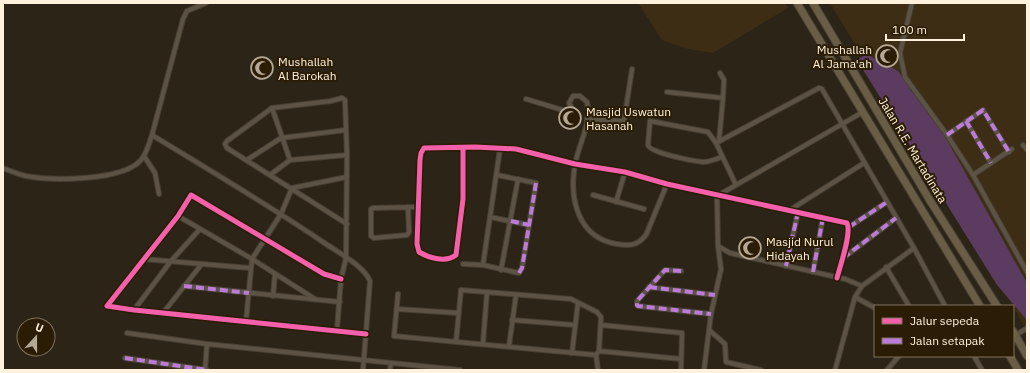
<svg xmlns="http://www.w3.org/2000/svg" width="1030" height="373" font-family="'IBM Plex Sans',sans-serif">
<rect width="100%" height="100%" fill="#2c2417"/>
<g fill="#3c2d14">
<path d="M638 3H785L788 8 713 53 688 49 662 40Z"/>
<path d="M830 3H1027V331L1013 306Z"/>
</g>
<path fill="#5b3c60" d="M866 54 898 71 943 133 1027 283 1026 319 997 285 857 60Z"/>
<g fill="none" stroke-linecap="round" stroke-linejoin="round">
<g stroke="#484034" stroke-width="6">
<g id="street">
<path d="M912 3 900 53 905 77 947 135 973 175 1027 272"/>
<path d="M720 73 724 80 723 98"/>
<path d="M667 92 723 98 719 141"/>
<path d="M526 99 569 112 573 110 569 103 573 96H580L587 102C592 124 578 145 575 165 569 199 578 238 617 244 630 246 637 246 646 235L667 184"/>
<path d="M272 108 290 160 347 155"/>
<path d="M587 119 624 121 632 69"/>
<path d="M966 121 991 163"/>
<path d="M152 135C209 170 267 204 323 242 336 251 364 266 370 281L363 370"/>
<path d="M947 135 983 110 1009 152"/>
<path d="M716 143 819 88 822 89 914 248 945 306"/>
<path d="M1023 145 1027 150"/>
<path d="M463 148V199L456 255C446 263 429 258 419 252L417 244 420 160 421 153 424 148 475 147 516 149 575 164 625 172 667 184 847 223C852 233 840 266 837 278"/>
<path d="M144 156 155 173 159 194"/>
<path d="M722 157C716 159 710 162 703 162 694 161 649 153 648 145L650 121 708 132 716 143 736 185"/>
<path d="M247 160 281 138 346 130"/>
<path d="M3 168C10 171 18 174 26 176 52 181 123 181 141 160 147 153 149 143 152 135L183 19 187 11 206 3"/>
<path d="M270 175 290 160"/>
<path d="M497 175 536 183 522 268 519 273 483 265 500 149"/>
<path d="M973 175 1012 149"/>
<path d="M593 195 644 209"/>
<path d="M616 202 625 172"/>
<path d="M408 207 409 232 407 235 374 238 371 236V209L373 208 419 207"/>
<path d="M790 210 864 163"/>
<path d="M178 216 252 259 315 299"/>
<path d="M490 217 529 225"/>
<path d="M849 227 887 202"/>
<path d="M143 259 250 268"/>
<path d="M842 259 896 218"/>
<path d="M463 264 483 265"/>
<path d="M786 266 798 212"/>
<path d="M886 267 909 306"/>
<path d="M501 270 518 179"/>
<path d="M681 271 665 270 637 301V305L638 306 711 314"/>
<path d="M813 272 823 217"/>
<path d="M341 279 324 274 191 195 178 216 107 306 134 310 366 334"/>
<path d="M184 286 340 302"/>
<path d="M862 286 845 279 730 253 718 246 717 196 863 112"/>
<path d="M649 287 715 295"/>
<path d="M398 294 394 336 596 355 599 351 601 317 597 312 571 299 461 290 456 342"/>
<path d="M273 296 275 274"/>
<path d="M855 297 875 308"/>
<path d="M397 309 458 313"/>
<path d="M134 310 171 261 200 229"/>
<path d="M163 313 201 265"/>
<path d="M512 320 575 325"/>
<path d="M246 321 252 259 281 214 292 188 347 177"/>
<path d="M601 325 682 333 681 370"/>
<path d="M337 330 341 279 346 258 347 155 345 100 342 98 331 101 272 108 227 141 225 144 227 148 347 224"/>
<path d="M709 330 725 344 726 362 761 370"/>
<path d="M127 333 207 344"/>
<path d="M1016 335 1027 328"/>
<path d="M483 343 487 292"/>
<path d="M509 346 516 295"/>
<path d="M599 351 681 359"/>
<path d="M572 353 578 303"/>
<path d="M596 355 598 370"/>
<path d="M974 356 982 370"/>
<path d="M125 358 207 370"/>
<path d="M205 370 207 344 460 370"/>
<path d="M390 370 391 364"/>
<path d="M704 370 711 314 721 269 718 246"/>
<path d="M835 370 855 297 862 286 914 248"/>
<path d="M887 370 899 356"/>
</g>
</g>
<g stroke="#484034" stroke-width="9">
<g id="highway">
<path d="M797 3 980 306"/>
<path d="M813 3 929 199 997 306"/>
<path d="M1013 331 1027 356"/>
<path d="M1010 356 1018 370"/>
</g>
</g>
<use href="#street" stroke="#5c5344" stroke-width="4"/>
<use href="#highway" stroke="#6a5d45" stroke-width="7"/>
<g stroke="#bd7bd9" stroke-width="4" stroke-dasharray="8 4" stroke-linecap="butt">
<path d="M966 121 991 163"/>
<path d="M947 135 983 110 1009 152"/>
<path d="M511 221 529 225"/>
<path d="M849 227 887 202"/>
<path d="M843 258 896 218"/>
<path d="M786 266 798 212"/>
<path d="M681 271 665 270 637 301V305L638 306 711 314"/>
<path d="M813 272 823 217"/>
<path d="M519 273 522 268 536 183"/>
<path d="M184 286 249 293"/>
<path d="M649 287 715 295"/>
<path d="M125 358 207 370"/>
</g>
<g stroke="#2b1d05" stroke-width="8">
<g id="cycleway">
<path d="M463 148V199L456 255C446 263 429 258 419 252L417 244 420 160 421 153 424 148 475 147 516 149 575 164 625 172 667 184 847 223C852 233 840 266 837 278"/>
<path d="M341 279 324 274 191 195 178 216 107 306 134 310 366 334"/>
</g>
</g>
<use href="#cycleway" stroke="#f560ab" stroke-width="5"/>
</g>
<defs>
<g id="mosque-ring" transform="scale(1.15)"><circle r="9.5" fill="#2b1d05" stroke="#b5a996" stroke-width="1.5"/><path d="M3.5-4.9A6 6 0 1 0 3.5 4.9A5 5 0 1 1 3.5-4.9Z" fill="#b5a996"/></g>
</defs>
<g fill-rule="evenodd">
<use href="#mosque-ring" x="887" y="56"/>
<use href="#mosque-ring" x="262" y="68"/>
<use href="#mosque-ring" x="570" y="118"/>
<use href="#mosque-ring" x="750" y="248"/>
</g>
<g text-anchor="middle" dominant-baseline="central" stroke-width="4" stroke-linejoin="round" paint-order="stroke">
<g font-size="12" fill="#fff1db" stroke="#2b1d05" text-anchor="start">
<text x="872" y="49" text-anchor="end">Mushallah<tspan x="872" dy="14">Al Jama'ah</tspan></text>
<text x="278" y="61">Mushallah<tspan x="278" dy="14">Al Barokah</tspan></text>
<text x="586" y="111">Masjid Uswatun<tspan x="586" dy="14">Hasanah</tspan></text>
<text x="766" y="241">Masjid Nurul<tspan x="766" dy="14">Hidayah</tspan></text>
</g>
<g font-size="12" fill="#fff1db" stroke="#2b1d05">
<text transform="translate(913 150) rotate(59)">Jalan R.E. Martadinata</text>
</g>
</g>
<rect width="1030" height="373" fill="none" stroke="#fff1db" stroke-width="8"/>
<rect x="874" y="305" width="140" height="52" fill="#2b1d05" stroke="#80725b"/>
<rect x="882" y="318" width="20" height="6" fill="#f560ab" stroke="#80725b"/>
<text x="910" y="325" font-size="12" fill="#fff1db">Jalur sepeda</text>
<rect x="882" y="338" width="20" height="6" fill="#bd7bd9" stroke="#80725b"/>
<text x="910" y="345" font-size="12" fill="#fff1db">Jalan setapak</text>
<g transform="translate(36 337) rotate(21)"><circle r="19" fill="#2b1d05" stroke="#80725b"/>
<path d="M0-3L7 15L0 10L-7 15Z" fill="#b5a996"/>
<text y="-6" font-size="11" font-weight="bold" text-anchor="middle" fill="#fff1db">U</text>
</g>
<path d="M886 34v6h78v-6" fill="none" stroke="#fff1db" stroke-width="2"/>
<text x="892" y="34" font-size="12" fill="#fff1db" stroke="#2b1d05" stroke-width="3" paint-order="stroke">100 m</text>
</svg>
